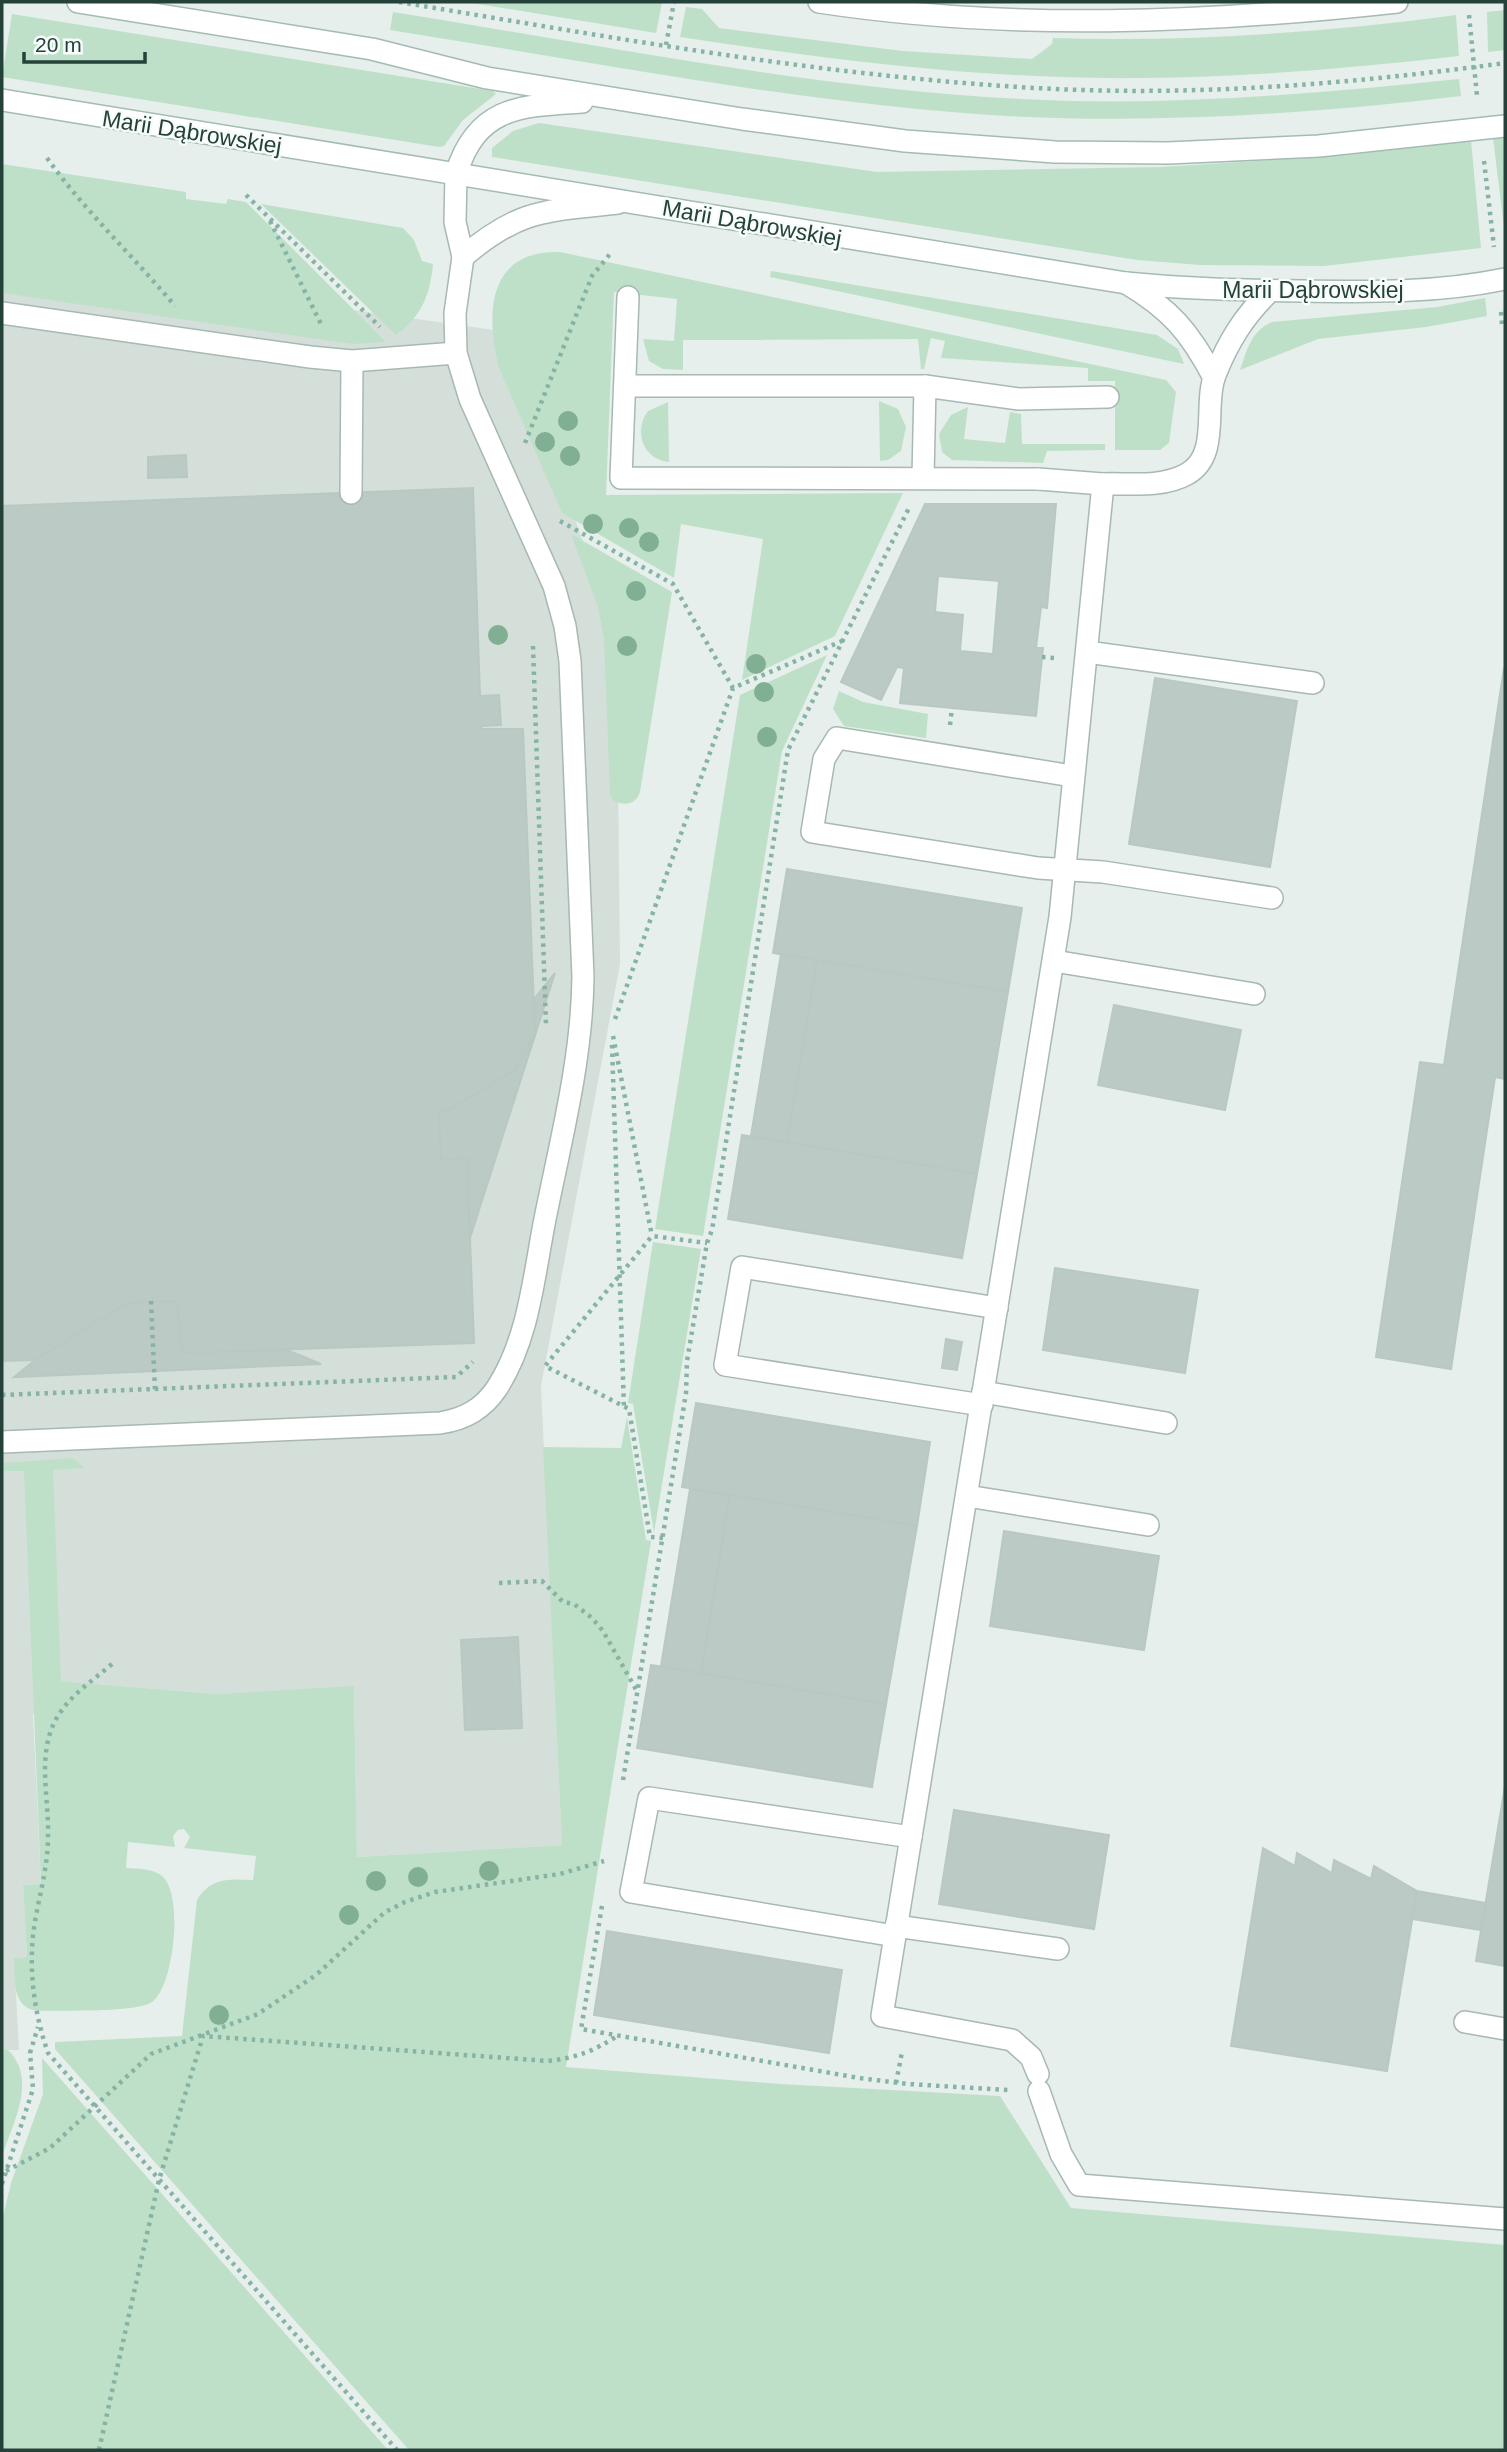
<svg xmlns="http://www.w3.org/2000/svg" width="1507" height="2452" font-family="Arial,sans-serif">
<rect width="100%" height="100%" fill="#e6efeb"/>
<path fill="#d4dfda" d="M2 260 508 332 606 606 617 674 620 964 541 1386 562 1845 357 1857 354 1687 216 1694 61 1681 33 1715 41 1884 23 1885 27 1957 14 1958 19 2050H2Z"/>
<g fill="#bfe0c8">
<path d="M466 2H656L662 3 656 33Z"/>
<path d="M686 7 702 9 719 28 903 51 1032 59 1052 44 1053 38C1189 42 1322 33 1456 15L1459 56C1354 68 1249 77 1143 78 988 80 833 60 680 37Z"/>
<path d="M1505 10V50L1488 52 1487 12Z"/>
<path d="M393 12C618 48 844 95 1072 101 1202 104 1330 92 1459 79L1461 96C1310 114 1159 124 1007 116 801 104 594 62 390 30Z"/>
<path d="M12 14 493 91 496 94 463 120 444 146 439 147 2 77Z"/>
<path d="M539 123 877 172 1161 167 1349 155 1471 140 1481 248 1324 266 1200 265 1137 260 492 157V148L513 131Z"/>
<path d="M1505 136V235L1493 138Z"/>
<path d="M2 164 186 192V199L226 204 228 199 246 202 386 342 352 344 2 293Z"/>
<path d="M261 204 403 228 414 240 422 261 433 264C430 295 422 316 396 335Z"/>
<path d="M560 252 1166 380 1176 392 1169 443 1160 450H1115V381H1088V368L941 358 945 341 931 338 924 369H921L918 339 683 340V370L663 369 649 361 643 339 674 341 677 299 614 292 606 495 903 493 835 636 742 680 763 539 681 524 674 578 562 513 499 368C485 312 488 250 560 252Z"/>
<path d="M771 271 1157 335 1178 349 1184 364 770 277Z"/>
<path d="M1485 298 1487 316 1426 327 1318 339 1240 370C1247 350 1251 331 1272 322L1437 307Z"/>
<path d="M879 401 898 409 906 427 901 451 888 460 880 461Z"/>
<path d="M668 402 669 462C643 460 633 431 648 411Z"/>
<path d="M968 407 964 439 1005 443 1010 412 1021 414 1022 444H1105V450L1047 451 1043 463 952 460 942 452 939 434 951 415Z"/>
<path d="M571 534 672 592 640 792C635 805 626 806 614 801L610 795 604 639 598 607Z"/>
<path d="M827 655 782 751 703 1236 655 1229 740 695Z"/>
<path d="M839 691 863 702 928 714 926 738 844 726 833 709Z"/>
<path d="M653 1242 701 1249 654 1533 633 1404 628 1403Z"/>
<path d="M627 1417 646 1540 651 1541 566 2067 781 2084 1000 2096 1071 2208 1505 2245V2450H409L55 2049V2042L182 2036 197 1900C211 1877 229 1879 253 1880L256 1856 184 1848 190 1837 184 1829 178 1830 173 1836 175 1847 128 1842 126 1868C138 1869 152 1868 162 1876 184 1894 174 1987 152 2002 135 2013 63 2010 40 2011 11 2010 15 1979 14 1958L27 1957 23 1885 41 1884 24 1471H2V1463L73 1458 85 1468 53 1470 61 1681 216 1694 354 1686 357 1857 562 1845 543 1447 621 1448Z"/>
<path d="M2 2050H8C38 2080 13 2122 2 2157Z"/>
<path d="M42 2058 388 2450H2V2221L11 2183 43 2094Z"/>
</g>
<g fill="#bbcac4" stroke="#b8c9c2" stroke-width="2" fill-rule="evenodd">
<path d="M186 455 187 477 148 478V457Z"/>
<path d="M473 488 480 696 499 695 501 725 482 726 481 729H523L535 1034 514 1071 450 1109 439 1111 441 1160 467 1158 474 1343 182 1353 177 1302 151 1301 126 1304 35 1360 2 1361V506Z"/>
<path d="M925 504H1056L1047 608 1041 607 1036 648H1043L1036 716 900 703 904 668 897 667 881 700 841 682ZM938 576 999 581 993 654 960 651 963 615 935 612Z"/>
<path d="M1504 668 1505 1079 1495 1077 1451 1369 1376 1357 1420 1062 1444 1065Z"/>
<path d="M1155 678 1297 701 1270 867 1129 844Z"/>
<path d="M787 869 1022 908 1008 992 773 953Z"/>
<path d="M781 954 817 960 787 1142 751 1136Z"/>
<path d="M817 960 1008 992 977 1174 787 1142Z"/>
<path d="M555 973 470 1238 467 1158 441 1160 439 1111 450 1109 514 1071 535 1034 534 999Z"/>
<path d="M1114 1005 1241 1030 1225 1110 1098 1085Z"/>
<path d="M742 1135 977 1174 962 1258 728 1219Z"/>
<path d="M1055 1268 1198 1290 1185 1373 1043 1350Z"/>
<path d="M151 1301 177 1302 182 1353 287 1350 321 1364 14 1377 35 1360 126 1304Z"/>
<path d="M946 1339 962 1342 957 1370 942 1368Z"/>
<path d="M696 1403 930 1442 917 1526 682 1487Z"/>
<path d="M690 1489 730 1495 701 1673 661 1666Z"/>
<path d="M730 1495 917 1526 886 1704 701 1673Z"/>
<path d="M1004 1531 1159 1556 1144 1650 990 1626Z"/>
<path d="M518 1637 522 1728 465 1730 461 1640Z"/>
<path d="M651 1665 886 1704 872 1787 637 1748Z"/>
<path d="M1505 1786V1966L1476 1961Z"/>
<path d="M954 1810 1109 1835 1094 1929 939 1904Z"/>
<path d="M1263 1848 1295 1866 1297 1853 1332 1873 1334 1860 1371 1879 1374 1866 1417 1891 1387 2071 1231 2046Z"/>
<path d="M1417 1891 1486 1903 1481 1930 1412 1919Z"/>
<path d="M607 1931 842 1970 829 2053 594 2015Z"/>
</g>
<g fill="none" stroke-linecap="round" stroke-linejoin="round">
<g stroke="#a8b8b2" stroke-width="24">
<g id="lane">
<path d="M463 257C520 208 547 211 618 203"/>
<path d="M628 297 621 478 1038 479"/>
<path d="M2 313 310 357 352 361 456 353"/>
<path d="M625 386H925L1019 399 1108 397"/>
<path d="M923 477 925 386"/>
<path d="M351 493 352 361"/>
<path d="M1087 652 1313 683"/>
<path d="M1072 776 837 738 824 759 812 832 1038 868 1103 872 1272 898"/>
<path d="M1054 961 1254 994"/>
<path d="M983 1392 1166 1423"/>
<path d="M982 1405 725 1365 742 1267 997 1308"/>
<path d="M2 1442 440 1423C465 1419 483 1409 497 1388 530 1337 534 1272 546 1214 562 1135 582 1058 583 977L570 661 565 626 554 586 470 399 456 353 455 313 463 257 455 222 456 174"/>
<path d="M967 1496 1148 1525"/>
<path d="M896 1926 1058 1949"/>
<path d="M895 1936 631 1892 649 1798 911 1837"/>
<path d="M1465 2022 1505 2029"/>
<path d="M1039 2091 1061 2154 1079 2185 1505 2219"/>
</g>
</g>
<g stroke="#a8b8b2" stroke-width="24">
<g id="street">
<path d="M819 2C1011 31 1205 23 1397 2"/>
<path d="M1126 283C1170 309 1190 332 1214 378"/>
<path d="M1038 479 1103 484"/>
<path d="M1038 2074 1031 2057 1012 2040 882 2016 1060 917 1103 484C1130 483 1162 488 1187 474 1221 455 1203 405 1215 375 1228 342 1244 316 1270 291"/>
</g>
</g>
<g stroke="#a4bbb3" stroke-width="24">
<g id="secondary">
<path d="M78 2 372 49 487 78 742 119 905 141 1055 152 1168 153 1319 146 1505 126"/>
<path d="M2 100 1126 283C1185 289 1243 290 1302 291 1370 292 1438 293 1505 279"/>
<path d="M456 174C477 106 520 106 582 102"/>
</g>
</g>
<g stroke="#86b3a5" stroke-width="4.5" stroke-dasharray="3.5 5" stroke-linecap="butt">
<path d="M399 2C610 37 822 76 1036 88 1192 97 1351 84 1505 63"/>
<path d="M1469 15 1477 96"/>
<path d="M666 45 674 2"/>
<path d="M47 158C85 211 133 256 175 306"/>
<path d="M1484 161 1494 247"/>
<path d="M246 195 380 327"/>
<path d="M270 221 322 326"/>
<path d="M1501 312 1502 325"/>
<path d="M525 443 592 276 610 254"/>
<path d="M560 521 673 584 733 688"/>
<path d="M533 646 546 1025"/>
<path d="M1042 657 1055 658"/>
<path d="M950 725 952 708"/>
<path d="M615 1019 733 688 842 641"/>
<path d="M613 1036 652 1236"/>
<path d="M612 1045 624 1408"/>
<path d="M151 1301 155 1390"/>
<path d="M2 1395 456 1377 473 1362"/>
<path d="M663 1538 650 1537 629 1409 545 1366 652 1236 707 1243"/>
<path d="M499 1583 542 1581 563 1602 574 1604 592 1618 603 1631 638 1693"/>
<path d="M112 1664C89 1684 63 1699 51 1730 39 1765 49 1800 48 1836 48 1864 41 1889 36 1916 27 1961 33 2010 48 2053L397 2450"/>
<path d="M623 1780 686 1393 687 1361 707 1243 712 1230 788 750 909 508"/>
<path d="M602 1906 581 2029 859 2078 908 2084 1009 2090"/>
<path d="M896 2083 902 2052"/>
<path d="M6 2171 50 2148 151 2054 258 2014 316 1975 385 1912 405 1902 435 1892 560 1874 604 1861"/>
<path d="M2 2184 33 2089 30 2053 38 2027"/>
<path d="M99 2450 159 2180 203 2036 548 2061C576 2058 594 2051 617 2036"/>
</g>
<use href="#lane" stroke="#fff" stroke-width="21"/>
<use href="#street" stroke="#fff" stroke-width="21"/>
<use href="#secondary" stroke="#fff" stroke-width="21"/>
</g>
<g fill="#80af93">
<circle cx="568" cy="421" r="10"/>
<circle cx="545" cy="442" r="10"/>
<circle cx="570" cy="456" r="10"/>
<circle cx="593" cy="524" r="10"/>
<circle cx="629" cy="528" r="10"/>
<circle cx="649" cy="542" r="10"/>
<circle cx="636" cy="591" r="10"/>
<circle cx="498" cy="635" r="10"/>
<circle cx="627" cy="646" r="10"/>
<circle cx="756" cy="664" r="10"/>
<circle cx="764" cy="692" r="10"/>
<circle cx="767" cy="737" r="10"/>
<circle cx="489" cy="1871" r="10"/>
<circle cx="418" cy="1877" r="10"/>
<circle cx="376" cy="1881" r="10"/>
<circle cx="349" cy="1915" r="10"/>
<circle cx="219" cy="2015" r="10"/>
</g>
<g text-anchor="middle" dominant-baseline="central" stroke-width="5" stroke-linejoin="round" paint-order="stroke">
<g font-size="23" fill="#24423a" stroke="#f7fbf9">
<text transform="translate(192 132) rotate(9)">Marii Dąbrowskiej</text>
<text transform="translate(752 223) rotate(10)">Marii Dąbrowskiej</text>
<text x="1313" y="290">Marii Dąbrowskiej</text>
</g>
</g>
<rect width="1507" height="2452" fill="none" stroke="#24423a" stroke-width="7"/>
<path d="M24 52v10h121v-10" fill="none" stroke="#24423a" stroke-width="3.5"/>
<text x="35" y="52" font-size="21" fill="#24423a" stroke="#f7fbf9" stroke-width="5" paint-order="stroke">20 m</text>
</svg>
